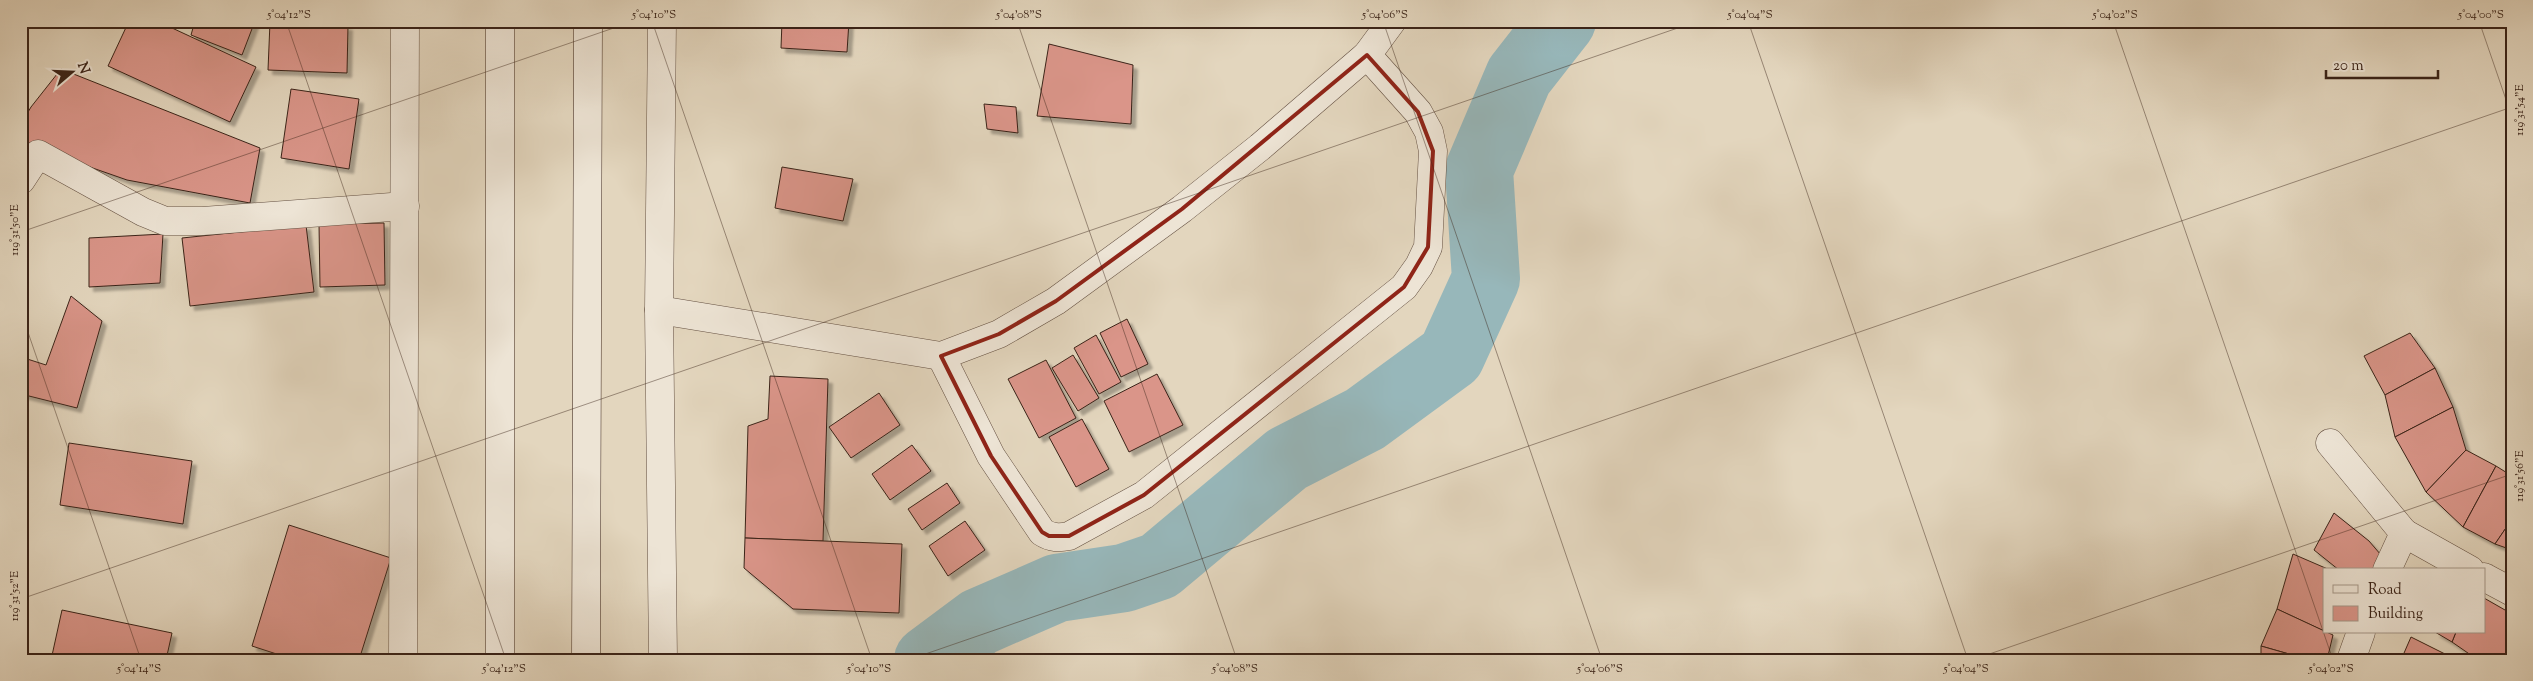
<svg xmlns="http://www.w3.org/2000/svg" width="2533" height="681" font-family="'Sorts Mill Goudy',serif">
<defs>
<filter id="shadow"><feDropShadow dx="4.5" dy="4.5" stdDeviation="1" flood-color="#0004"/></filter>
</defs>
<rect width="100%" height="100%" fill="#e3d6be"/>
<filter id="stains"><feTurbulence type="fractalNoise" baseFrequency=".004" numOctaves="4"/><feColorMatrix values="0 0 0 0 .2 0 0 0 0 .09 0 0 0 0 .02 0 0 0 .5 -.17"/></filter>
<radialGradient id="worn" r=".72"><stop offset=".6" stop-color="#630" stop-opacity="0"/><stop offset="1" stop-color="#630" stop-opacity=".3"/></radialGradient>
<g fill="none" stroke-linecap="round" stroke-linejoin="round">
<path stroke="#97b7ba" stroke-width="68" d="M928 660 979 622 1057 588 1124 578 1159 566 1287 459 1365 419 1451 356 1486 279 1479 170 1519 76 1562 21"/>
</g>
<g fill="#da9589" stroke="#3a2318" filter="url(#shadow)">
<path d="M129 21H157L256 67 230 122 108 66Z"/>
<path d="M195 21H255L242 55 191 35Z"/>
<path d="M782 21H849L847 52 781 48Z"/>
<path d="M270 22 348 26 347 73 268 70Z"/>
<path d="M1049 44 1133 65 1131 124 1037 116Z"/>
<path d="M61 69 260 148 250 203 127 180 21 143V124L31 107Z"/>
<path d="M291 89 359 99 349 169 281 158Z"/>
<path d="M984 104 1016 107 1018 133 987 129Z"/>
<path d="M782 167 853 179 843 221 775 208Z"/>
<path d="M384 223 385 285 320 287 319 224Z"/>
<path d="M306 225 314 292 190 306 182 238Z"/>
<path d="M163 234 160 283 89 287V238Z"/>
<path d="M71 296 102 321 77 408 21 394V357L46 365Z"/>
<path d="M1127 319 1148 364 1121 377 1100 333Z"/>
<path d="M2410 333 2435 368 2385 395 2364 356Z"/>
<path d="M1096 335 1121 382 1099 394 1074 348Z"/>
<path d="M1073 355 1099 398 1078 411 1052 368Z"/>
<path d="M1046 360 1076 418 1039 438 1008 379Z"/>
<path d="M2435 368 2453 407 2395 437 2385 395Z"/>
<path d="M1157 374 1183 425 1129 452 1104 401Z"/>
<path d="M770 376 828 379 823 541 745 538 748 426 768 419Z"/>
<path d="M879 393 900 425 851 458 829 427Z"/>
<path d="M2453 407 2466 450 2426 492 2395 437Z"/>
<path d="M1082 419 1109 469 1076 487 1049 437Z"/>
<path d="M69 443 192 461 183 524 60 505Z"/>
<path d="M912 445 931 471 890 500 872 474Z"/>
<path d="M2466 450 2496 466 2463 527 2426 492Z"/>
<path d="M2496 466 2512 476V519L2495 544 2463 527Z"/>
<path d="M947 483 960 503 922 530 908 509Z"/>
<path d="M2334 513 2369 541 2381 555 2372 570H2339L2314 550Z"/>
<path d="M2512 519V550L2495 544Z"/>
<path d="M965 521 985 550 948 576 929 546Z"/>
<path d="M289 525 391 558 359 660H295L252 646Z"/>
<path d="M745 538 902 544 899 613 793 609 744 568Z"/>
<path d="M2293 554 2330 570H2324V631L2277 609Z"/>
<path d="M2484 598 2512 614V638L2504 660H2478L2452 642 2456 632H2484Z"/>
<path d="M2277 609 2333 635 2327 660H2310L2261 646Z"/>
<path d="M62 610 172 633 166 660H51Z"/>
<path d="M2435 632H2456L2452 642Z"/>
<path d="M2411 637 2455 659V660H2401Z"/>
<path d="M2512 638V660H2504Z"/>
<path d="M2261 646 2310 660H2261Z"/>
<path d="M194 654 237 660H193Z"/>
</g>
<g fill="none" stroke-linecap="round" stroke-linejoin="round">
<g stroke="#645042" stroke-width="29">
<g id="street">
<path d="M662 21 659 310 663 660"/>
<path d="M21 180 38 154 143 212 165 221H203L405 206"/>
<path d="M659 310 941 356 999 334 1056 301 1182 209 1260 147 1367 55 1392 21"/>
<path d="M941 356 991 456 1042 532C1051 538 1059 538 1069 536L1144 495 1404 287 1419 266 1428 247 1433 151 1429 132 1418 112 1367 55"/>
<path d="M2330 443 2404 533 2387 570"/>
<path d="M2404 533 2470 570"/>
<path d="M2484 577 2512 592"/>
<path d="M403 660 405 21"/>
<path d="M2351 660 2361 632"/>
</g>
</g>
<g stroke="#3a2318" stroke-width="29">
<g id="secondary">
<path d="M500 21V660"/>
<path d="M586 660 588 21"/>
</g>
</g>
<use href="#street" stroke="#ede4d5" stroke-width="28"/>
<use href="#secondary" stroke="#ede4d5" stroke-width="28"/>
</g>
<path fill="none" stroke="#8f2418" stroke-width="4" stroke-linejoin="round" d="M1367 55 1418 112 1433 151 1428 247 1404 287 1144 495 1069 536H1049L1042 532 991 456 941 356 999 334 1056 301 1182 209Z"/>
<path fill="none" stroke="#3a2318" stroke-width="1" stroke-opacity="0.45" d="M286 21 506 660M652 21 872 660M1017 21 1237 660M1383 21 1602 660M1748 21 1968 660M2113 21 2333 660M2479 21 2512 117M21 232 634 21M21 312 141 660M21 599 1698 21M908 660 2512 107M1972 660 2512 474"/>
<rect width="2533" height="681" fill="none" stroke="#e3d6be" stroke-width="55"/>
<rect x="2323" y="568" width="162" height="65" fill="#ede4d5" stroke="#a59789"/>
<rect x="2333" y="585" width="25" height="8" fill="#ede4d5" stroke="#a59789"/>
<text x="2368" y="594" font-size="15" fill="#3a2318">Road</text>
<rect x="2333" y="606" width="25" height="15" fill="#da9589" stroke="#a59789"/>
<text x="2368" y="618" font-size="15" fill="#3a2318">Building</text>
<g transform="translate(72 72) rotate(71)" stroke="#ede4d5" stroke-width="4" paint-order="stroke">
<path d="M0-4L9 19L0 12L-9 19Z" fill="#3a2318"/>
<text y="-8" font-size="14" font-weight="bold" text-anchor="middle" fill="#3a2318">N</text>
</g>
<path d="M2326 70v8h112v-8" fill="none" stroke="#3a2318" stroke-width="2.5"/>
<text x="2333" y="70" font-size="15" fill="#3a2318" stroke="#ede4d5" stroke-width="4" paint-order="stroke">20 m</text>
<rect x="28" y="28" width="2478" height="626" fill="none" stroke="#3a2318" stroke-width="2"/>
<g font-size="12" text-anchor="middle" fill="#3a2318">
<text x="289" y="18">5°04'12"S</text>
<text x="654" y="18">5°04'10"S</text>
<text x="1019" y="18">5°04'08"S</text>
<text x="1385" y="18">5°04'06"S</text>
<text x="1750" y="18">5°04'04"S</text>
<text x="2115" y="18">5°04'02"S</text>
<text x="2481" y="18">5°04'00"S</text>
<text transform="translate(2519 110) rotate(-90)" y="4">119°31'54"E</text>
<text transform="translate(14 230) rotate(-90)" y="4">119°31'50"E</text>
<text transform="translate(2519 476) rotate(-90)" y="4">119°31'56"E</text>
<text transform="translate(14 596) rotate(-90)" y="4">119°31'52"E</text>
<text x="139" y="672">5°04'14"S</text>
<text x="504" y="672">5°04'12"S</text>
<text x="869" y="672">5°04'10"S</text>
<text x="1235" y="672">5°04'08"S</text>
<text x="1600" y="672">5°04'06"S</text>
<text x="1966" y="672">5°04'04"S</text>
<text x="2331" y="672">5°04'02"S</text>
</g>
<rect width="100%" height="100%" filter="url(#stains)"/>
<rect width="100%" height="100%" fill="url(#worn)"/>
</svg>
